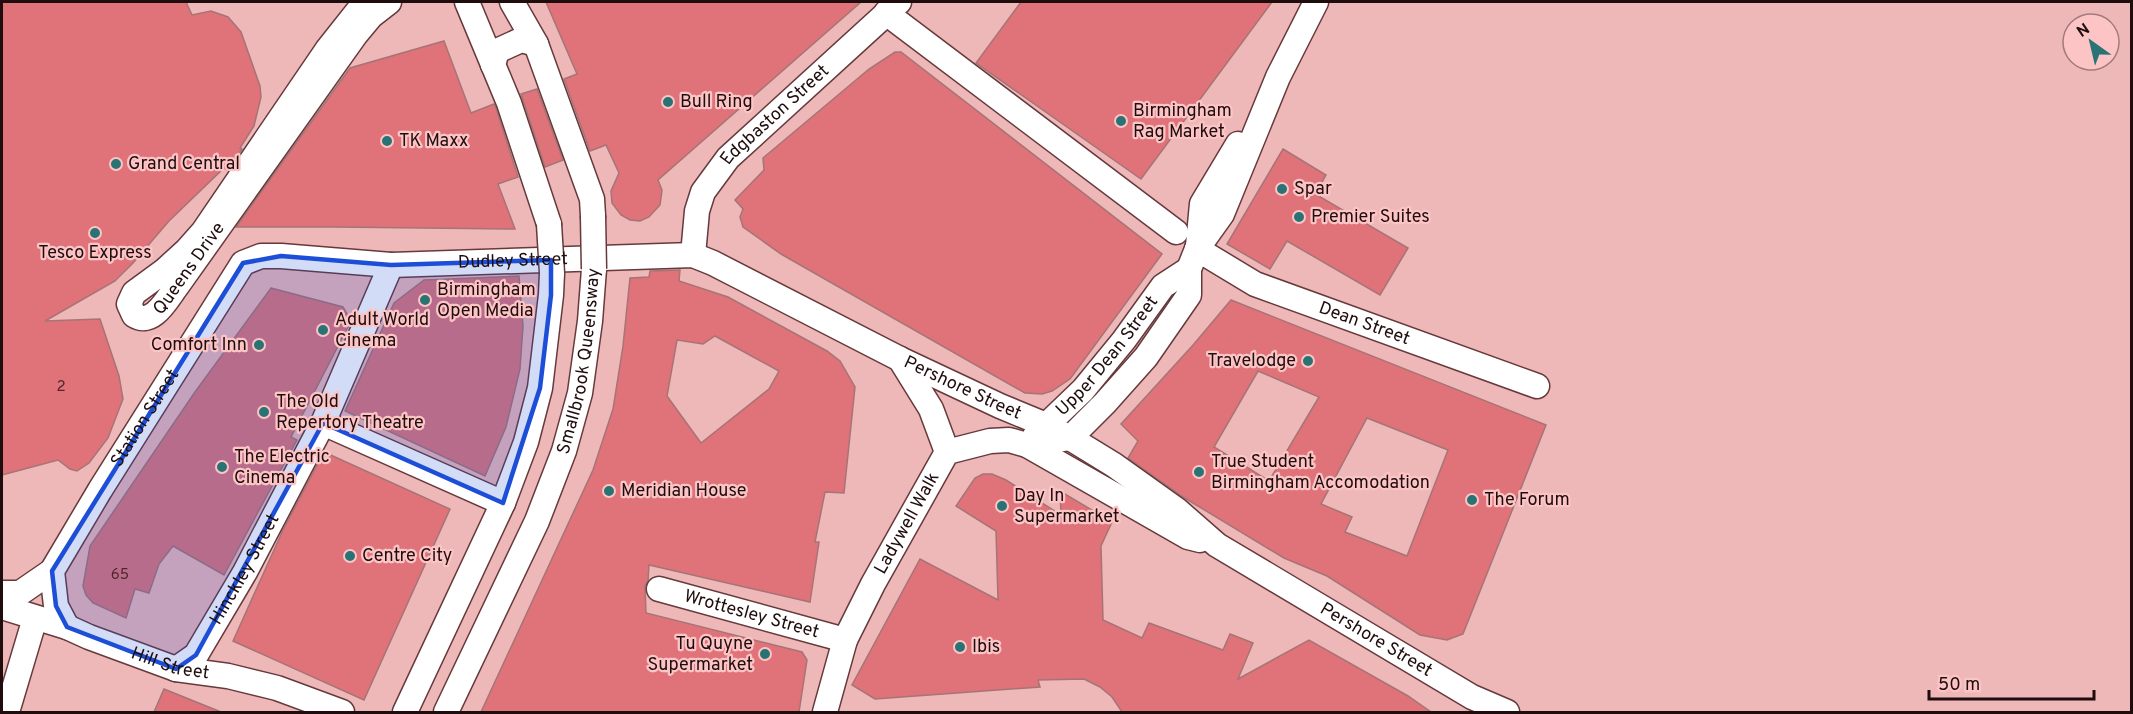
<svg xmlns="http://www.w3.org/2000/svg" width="2133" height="714" font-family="Overpass,sans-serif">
<rect width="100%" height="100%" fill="#eeb7b8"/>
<g fill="#df7379" stroke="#a67475" stroke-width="1.5" fill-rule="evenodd">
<path d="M2 2H186L192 15 211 11 228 17 241 32 260 86 261 97 254 126 240 148 242 149 228 170 224 168 169 221 133 263 115 281 45 321 100 319 119 376 123 399 108 438 89 463 77 471 70 469 58 460 2 475Z"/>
<path d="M546 2H861L658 180 662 190 660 205 649 217 640 221 630 220 621 215 612 203 611 191 619 173 606 145 590 151 564 79 577 74Z"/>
<path d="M1021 2H1272L1141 179 976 63Z"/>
<path d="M444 41 471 113 494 104 496 108 518 177 498 184 515 229 335 227H236L350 68Z"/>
<path d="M895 52H901L1162 254 1070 379 1052 391 1042 394 1025 393 781 254 743 227 740 217 743 209 735 200 764 170 763 158 869 69Z"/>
<path d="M537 89 563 160 545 167 521 94Z"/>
<path d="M1283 149 1326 175 1315 194 1408 248 1380 295 1287 241 1270 269 1227 244Z"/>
<path d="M680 270 679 281 728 297 827 351 840 361 855 387 844 493 825 492 815 542H819L810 602 649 565 648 581 645 586 646 613 802 652 807 660 799 712H481L593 470 613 409 623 346 630 278 649 277 650 271ZM715 336 779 371 769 389 701 443 667 396 677 340 703 344Z"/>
<path d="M519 276 523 326 520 369 506 427 485 476 345 411 394 303 424 280Z"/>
<path d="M271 288 343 307 351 321 291 437 297 440 224 575 173 546 159 564 149 593 135 589 126 618 93 603 86 595 83 586 90 546 195 392Z"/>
<path d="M1231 300 1546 425 1463 634 1447 640 1420 635 1327 576 1284 558 1183 497 1128 458 1138 441 1121 424 1194 344ZM1258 371 1319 397 1269 481 1214 447ZM1367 418 1448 450 1407 556 1345 532 1352 517 1321 504Z"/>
<path d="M324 452 450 509 364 700 233 641 283 530Z"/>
<path d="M983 474H992L1006 480 1061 515 1060 491 1112 522 1101 546 1103 620 1142 638 1149 623 1223 650 1230 634 1253 643 1238 679 1309 640 1408 696 1431 712H1122L1112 697 1100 687 1084 679 1038 680 1040 687 875 699 852 685 920 559 998 600 996 531 956 506 975 478Z"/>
<path d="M164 689 221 712H154Z"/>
</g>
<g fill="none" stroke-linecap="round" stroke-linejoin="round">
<g stroke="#66393b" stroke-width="27">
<g id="minor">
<path id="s1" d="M365 2 327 50 203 232 187 250 164 271 134 293 129 304 134 315C153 327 167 299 177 286L356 34 371 16 389 2"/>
<path d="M467 2 509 103 549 224"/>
<path d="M512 2 536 44 592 199 593 216"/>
<path d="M886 13 1176 232"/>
<path d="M493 65 497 51 521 40 536 44"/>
<path d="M1198 246 1202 204 1238 144"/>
<path id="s2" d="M1197 249 1255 284 1537 386"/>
<path id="s3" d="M693 255 697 211 703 192 728 158 899 2"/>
<path d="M900 359 931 409 947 452"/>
<path d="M323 423 503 503"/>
<path id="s4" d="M1035 436 1083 390 1124 340 1163 286 1189 269"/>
<path d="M1070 438 1105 403 1146 357 1189 295V269L1197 249 1222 214 1278 77 1316 2"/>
<path d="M1027 445 1188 537 1200 540"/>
<path id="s5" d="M659 589 845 640"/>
<path d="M2 593H20L52 571"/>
<path id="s6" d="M2 607 67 627 89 637 176 669 228 676 277 688 342 712"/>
<path id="s7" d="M67 627 56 606 52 571 100 490 243 263 261 256H281L391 265 693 255 713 263 900 359 1000 406 1046 425 1070 438 1114 465 1177 510 1217 545 1472 697 1507 712"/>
<path id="s8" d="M176 669 196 655 245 572 323 423 391 265"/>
<path d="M7 712 35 618"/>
<path d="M405 712 503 503 526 442 540 388 551 295 552 273"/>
<path id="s9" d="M446 712 537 521 564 451 580 393 590 321 594 269"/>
<path id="s10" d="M825 712 845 640 873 584 947 452 990 441 1009 440 1027 445 1070 438"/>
</g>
</g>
<use href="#minor" stroke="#fff" stroke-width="24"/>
<g stroke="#66393b" stroke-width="27" stroke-linecap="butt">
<g id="minor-bridge">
<path d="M593 216 594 269"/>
<path d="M549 224 552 273"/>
</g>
</g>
<use href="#minor-bridge" stroke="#fff" stroke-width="24"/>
</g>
<path fill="#1d4ed8" fill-opacity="0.2" stroke="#1d4ed8" stroke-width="4.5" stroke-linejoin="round" d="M281 256 391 265 551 260V295L540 388 503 503 323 423 196 655 176 669 67 627 56 606 52 571 243 263Z"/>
<g fill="#297375" stroke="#fcc4c4" stroke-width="2">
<circle cx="668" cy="102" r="6"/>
<circle cx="1121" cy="121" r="6"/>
<circle cx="387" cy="141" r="6"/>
<circle cx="116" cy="164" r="6"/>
<circle cx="1282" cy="189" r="6"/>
<circle cx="1299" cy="217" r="6"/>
<circle cx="95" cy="233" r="6"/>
<circle cx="425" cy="300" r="6"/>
<circle cx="323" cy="330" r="6"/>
<circle cx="259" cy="345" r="6"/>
<circle cx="1308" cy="361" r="6"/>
<circle cx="264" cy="412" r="6"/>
<circle cx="222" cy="467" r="6"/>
<circle cx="1199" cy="472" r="6"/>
<circle cx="609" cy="491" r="6"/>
<circle cx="1472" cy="500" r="6"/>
<circle cx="1002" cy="506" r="6"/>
<circle cx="350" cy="556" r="6"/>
<circle cx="960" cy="647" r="6"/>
<circle cx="765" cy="654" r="6"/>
</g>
<g text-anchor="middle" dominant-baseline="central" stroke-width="4.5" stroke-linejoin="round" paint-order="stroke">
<g font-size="15" fill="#4f2629">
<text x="61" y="387">2</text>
<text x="120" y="575">65</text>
</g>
<g font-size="18" fill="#1f0d0e" stroke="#fcc4c4" text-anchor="start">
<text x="680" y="102">Bull Ring</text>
<text x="1133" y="111">Birmingham<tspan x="1133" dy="21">Rag Market</tspan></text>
<text x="399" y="141">TK Maxx</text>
<text x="128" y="164">Grand Central</text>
<text x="1294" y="189">Spar</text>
<text x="1311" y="217">Premier Suites</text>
<text x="95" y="253" text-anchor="middle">Tesco Express</text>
<text x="437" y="290">Birmingham<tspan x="437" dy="21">Open Media</tspan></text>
<text x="335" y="320">Adult World<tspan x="335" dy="21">Cinema</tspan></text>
<text x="247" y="345" text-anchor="end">Comfort Inn</text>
<text x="1296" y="361" text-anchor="end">Travelodge</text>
<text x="276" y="402">The Old<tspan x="276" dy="21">Repertory Theatre</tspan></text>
<text x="234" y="457">The Electric<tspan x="234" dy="21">Cinema</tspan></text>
<text x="1211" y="462">True Student<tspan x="1211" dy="21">Birmingham Accomodation</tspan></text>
<text x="621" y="491">Meridian House</text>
<text x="1014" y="496">Day In<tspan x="1014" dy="21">Supermarket</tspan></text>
<text x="1484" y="500">The Forum</text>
<text x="362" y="556">Centre City</text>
<text x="753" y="644" text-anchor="end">Tu Quyne<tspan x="753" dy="21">Supermarket</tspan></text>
<text x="972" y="647">Ibis</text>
</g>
<g font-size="18" fill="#1f0d0e" stroke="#fcc4c4">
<text stroke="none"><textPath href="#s3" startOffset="170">Edgbaston Street</textPath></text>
<text stroke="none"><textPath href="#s7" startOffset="693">Dudley Street</textPath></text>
<text stroke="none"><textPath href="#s1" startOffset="477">Queens Drive</textPath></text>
<text stroke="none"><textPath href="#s2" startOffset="184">Dean Street</textPath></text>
<text stroke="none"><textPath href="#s4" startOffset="108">Upper Dean Street</textPath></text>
<text stroke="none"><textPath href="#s9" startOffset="378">Smallbrook Queensway</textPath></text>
<text stroke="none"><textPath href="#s7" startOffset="1174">Pershore Street</textPath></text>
<text stroke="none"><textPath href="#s7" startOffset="238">Station Street</textPath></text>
<text stroke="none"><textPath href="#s10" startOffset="207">Ladywell Walk</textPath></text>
<text stroke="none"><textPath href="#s8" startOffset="123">Hinckley Street</textPath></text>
<text stroke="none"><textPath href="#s5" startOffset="96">Wrottesley Street</textPath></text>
<text stroke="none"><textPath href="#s7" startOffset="1660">Pershore Street</textPath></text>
<text stroke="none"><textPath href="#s6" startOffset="178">Hill Street</textPath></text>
</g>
</g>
<rect width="2133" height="714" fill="none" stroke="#1f0d0e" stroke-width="6"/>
<g transform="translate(2091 42) rotate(326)"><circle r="28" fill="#fcc4c4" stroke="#a47b7b" stroke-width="1.5"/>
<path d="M0-4.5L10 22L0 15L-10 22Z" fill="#297375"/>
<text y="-9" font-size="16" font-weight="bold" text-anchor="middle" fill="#1f0d0e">N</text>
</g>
<path d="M1929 690v9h165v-9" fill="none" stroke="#1f0d0e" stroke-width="3"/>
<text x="1938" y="690" font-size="18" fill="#1f0d0e" stroke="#fcc4c4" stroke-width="4.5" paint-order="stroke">50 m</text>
</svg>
